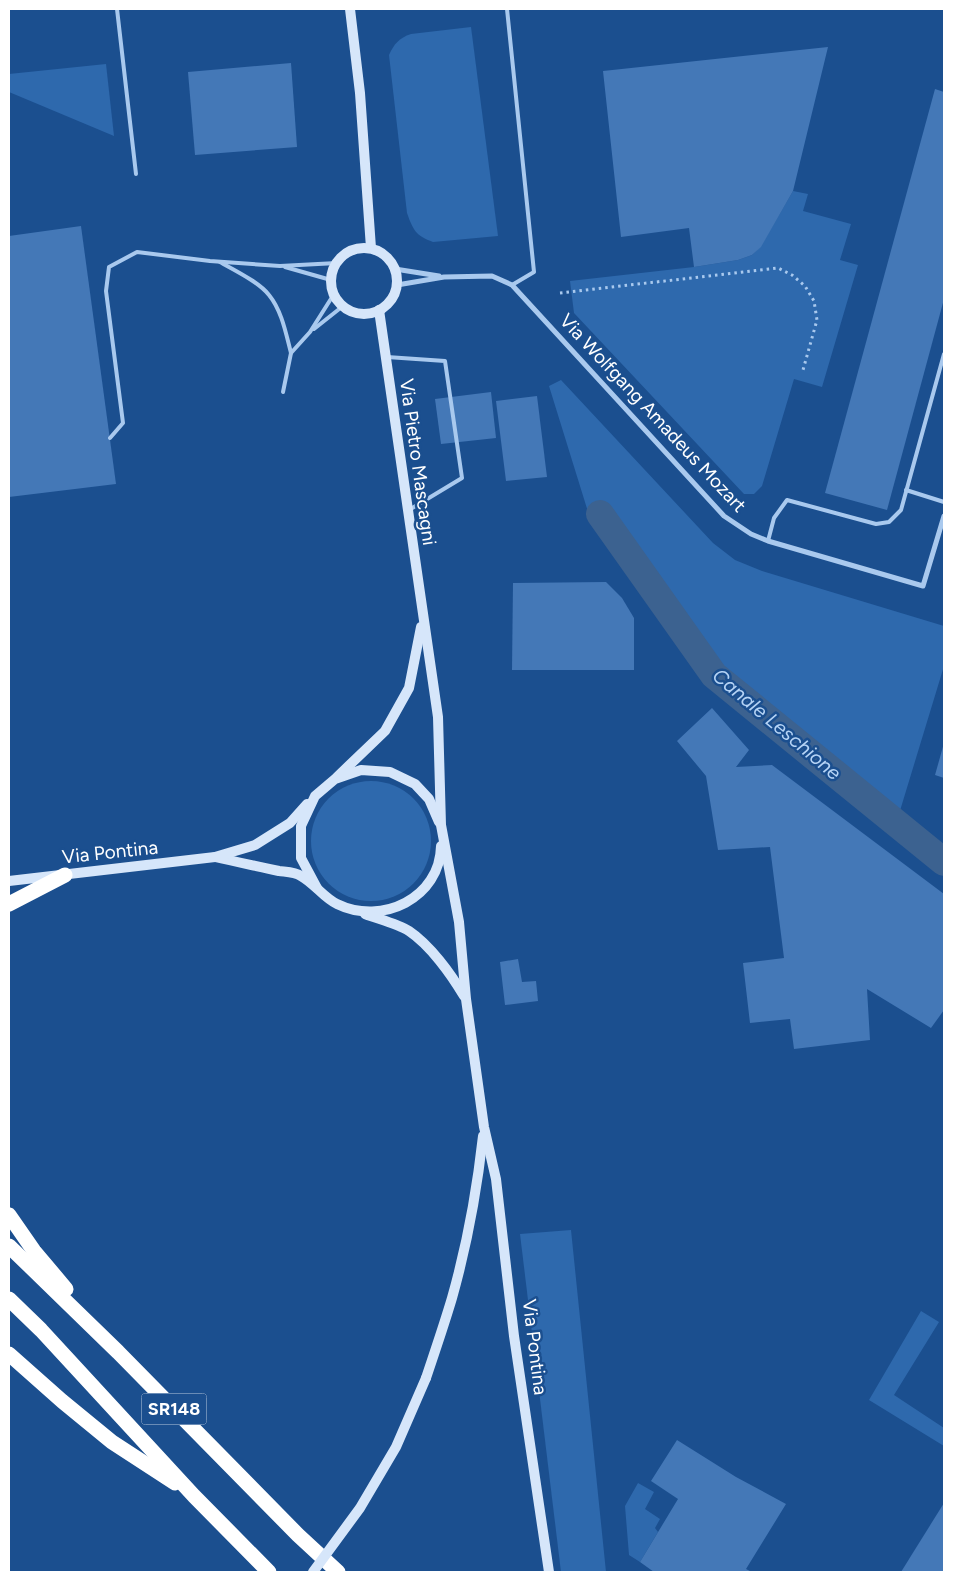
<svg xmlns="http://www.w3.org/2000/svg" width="953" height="1581" font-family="Figtree,sans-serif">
<rect width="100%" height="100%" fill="#1b4f8f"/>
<g fill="#2e69ad">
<path d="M471 27 498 236 433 242C416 236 413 230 407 213L389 55C394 44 399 38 411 34Z"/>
<path d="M106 64 114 136 9 92V74Z"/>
<path d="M793 191 808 194 803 211 851 224 840 260 858 265 822 387 794 379 762 486 754 494H744L574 313 570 281 694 267 738 260 752 255 761 246Z"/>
<path d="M561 380 713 543 735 560 762 571 944 626V666L899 814 716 669 606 507 589 515 549 386Z"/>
<circle cx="371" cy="841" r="60"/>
<path d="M571 1230 606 1572H561L520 1234Z"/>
<path d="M921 1311 939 1322 894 1395 944 1428V1446L869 1400Z"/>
<path d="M638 1483 654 1492 645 1509 660 1519 655 1528 658 1532 640 1562 629 1555 625 1506Z"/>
</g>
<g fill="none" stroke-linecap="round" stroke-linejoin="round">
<path stroke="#3c6290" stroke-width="28" d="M600 514 714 675 944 862"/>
</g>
<g fill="#4478b7">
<path d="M828 47 793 191 761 247 752 255 738 260 694 267 689 228 621 237 603 71Z"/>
<path d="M291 63 297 147 195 155 188 72Z"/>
<path d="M935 89 944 92V299L887 510 825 493Z"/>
<path d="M81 226 116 484 9 497V236Z"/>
<path d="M491 392 496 438 441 444 435 399Z"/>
<path d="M537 396 547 477 506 481 496 401Z"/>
<path d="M606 582 622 598 634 618V670H512L513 583Z"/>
<path d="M712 708 749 750 736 767 772 765 944 894V1010L931 1028 867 989 870 1040 794 1049 790 1019 750 1023 743 963 784 958 770 847 718 850 706 776 677 741Z"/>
<path d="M944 743V778L935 775Z"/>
<path d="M518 959 522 982 536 981 538 1001 505 1005 500 962Z"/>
<path d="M677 1440 736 1477 786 1504 746 1569 752 1572H654L640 1562 678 1499 651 1481Z"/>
<path d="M944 1503V1572H901Z"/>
</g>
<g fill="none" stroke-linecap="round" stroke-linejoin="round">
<path stroke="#a9c9ee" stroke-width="3" stroke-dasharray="2.5 4" stroke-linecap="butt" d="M560 293 778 268 792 275 805 286 814 301 817 320 803 370"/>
<g stroke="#a9c9ee" stroke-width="4">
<path d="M117 9 136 174"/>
<path d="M507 9 534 272 512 285"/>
<path d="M220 262C234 270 259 282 269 295 282 311 286 334 291 353"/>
<path d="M285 267 331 280"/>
<path d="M314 329 343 306"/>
<path d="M387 357 445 361 462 478 409 510"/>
<path d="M283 392 291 353 310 332 334 294"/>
<path d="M110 438 123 423 106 291 109 267 137 252 210 261 280 266 337 263"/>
<path d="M906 490 944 502"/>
<path d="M768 541 774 518 787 500 876 524 889 522 901 510 944 354"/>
</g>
<g stroke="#a9c9ee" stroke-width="5">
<path d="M395 269 439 276"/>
<path d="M397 285 444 277 492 276 512 285 724 516 751 534 768 541 923 586 944 516"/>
</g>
<g stroke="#d6e6fa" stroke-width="10">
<path d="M350 9 360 93 371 248"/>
<circle cx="364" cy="281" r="33"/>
<path d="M379 310 438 717 441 825 459 922 466 999 484 1127 496 1179 514 1336 549 1572"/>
<path d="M337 777 385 731 409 688 421 627"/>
<path d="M215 857C236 862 257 866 279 871 286 872 295 872 301 876 314 883 324 898 337 904 382 926 440 898 441 846"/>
<path d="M9 881 215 857 255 845 290 823 307 804"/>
<path d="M317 888 301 858V826L315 796 335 779 361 770 390 772 415 784 429 799 439 822"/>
<path d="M365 914C378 919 398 924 409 931 430 945 451 974 464 996"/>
<path d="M426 1378C435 1351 444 1325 452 1298 467 1245 477 1190 483 1136"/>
</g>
<g stroke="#fff" stroke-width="15">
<path d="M9 904 65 875"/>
<path d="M9 1215 34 1251 66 1289"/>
<path d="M9 1246 118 1352 298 1535 338 1572"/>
<path d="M9 1299 41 1330 194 1496 269 1572"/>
<path d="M9 1354 62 1401 112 1442 175 1483"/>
</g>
<path stroke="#d6e6fa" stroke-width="10" d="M313 1572 360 1508 396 1447 426 1378"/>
</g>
<g text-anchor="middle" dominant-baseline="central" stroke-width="5" stroke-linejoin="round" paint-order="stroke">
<rect fill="#1b4f8f" stroke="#bbcadd" stroke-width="1" x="141.5" y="1393.5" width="65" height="31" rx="4"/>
<g font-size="18" font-weight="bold" fill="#fff">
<text x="174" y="1409">SR148</text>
</g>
<g font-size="19" fill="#fff" stroke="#1b4f8f">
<text transform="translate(653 413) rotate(47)">Via Wolfgang Amadeus Mozart</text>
<text transform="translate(418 462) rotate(82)">Via Pietro Mascagni</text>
<text transform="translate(110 852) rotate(-6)">Via Pontina</text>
<text transform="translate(535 1347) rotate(83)">Via Pontina</text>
</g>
<g font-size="20" font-style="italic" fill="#b5d3f5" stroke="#1b4f8f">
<text transform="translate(777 724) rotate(40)">Canale Leschione</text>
</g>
</g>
<rect width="953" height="1581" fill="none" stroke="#ffffff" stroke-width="20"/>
</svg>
